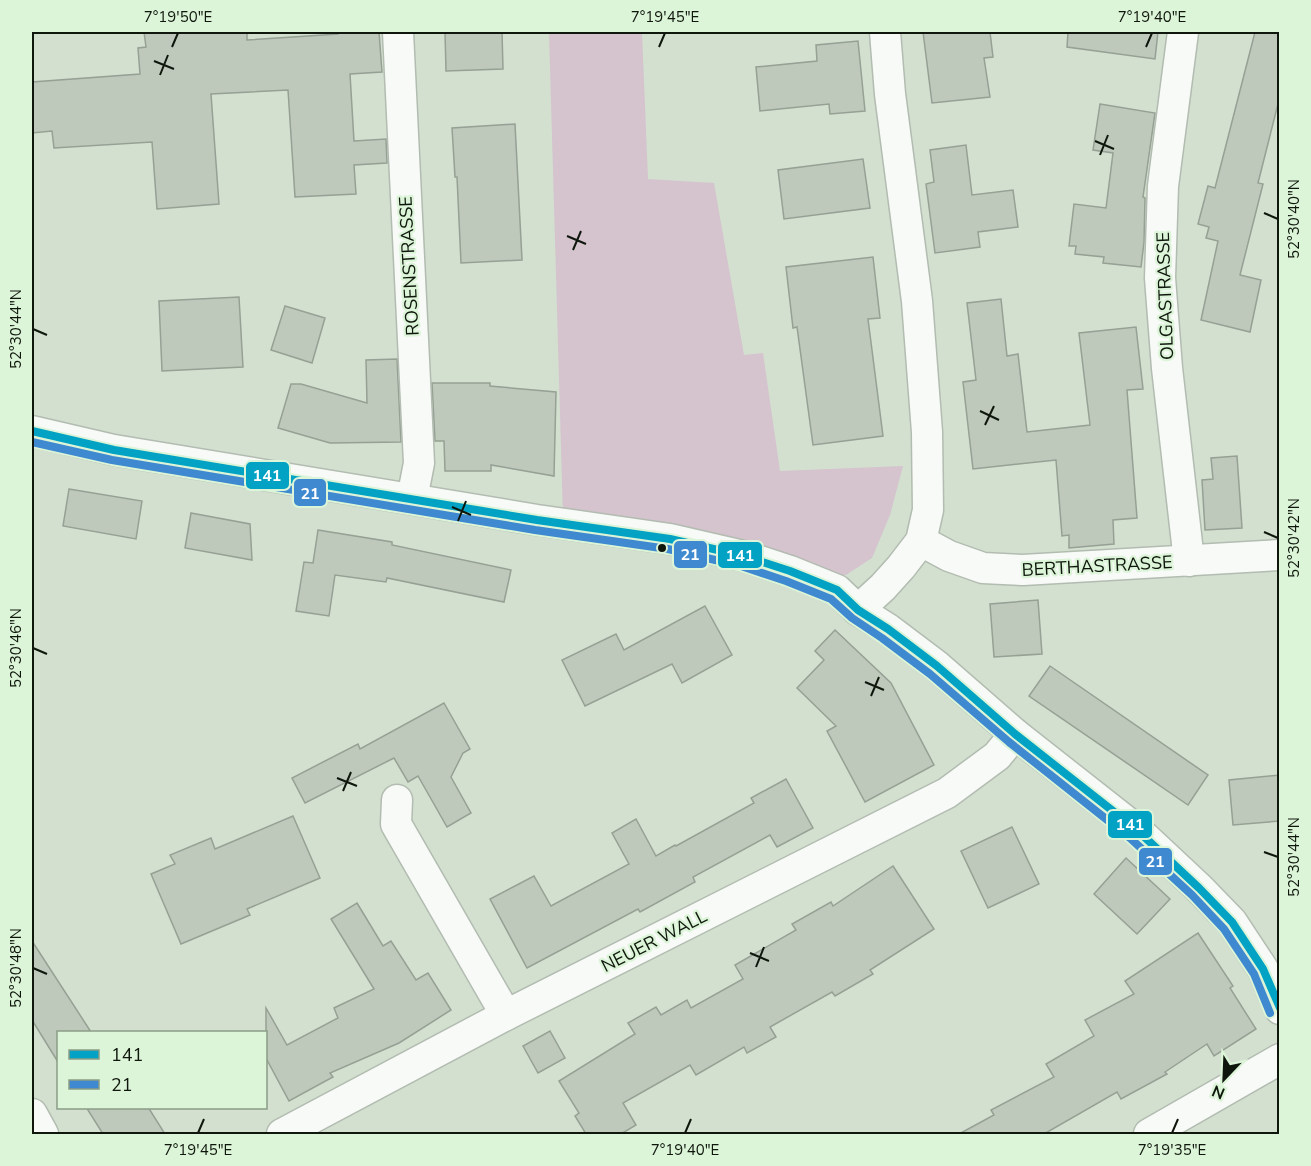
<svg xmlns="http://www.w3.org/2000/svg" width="1311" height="1166" font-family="'Nunito Sans',sans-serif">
<rect width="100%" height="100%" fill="#d3e0d0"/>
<path fill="#d5c3ce" d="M549 32H642L648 179 714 183 744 355 763 353 780 471 903 466 890 515 872 558 846 575 803 576 563 518Z"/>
<g fill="#bec8bb" stroke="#96a094" stroke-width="1.5">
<path d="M144 32H247V40L338 34V32H379L382 72 350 74 354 141 386 139 387 163 354 165 356 194 295 197 288 90 211 94 219 204 157 209 152 142 54 148 52 131 32 133V82L140 74 138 48 146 47Z"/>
<path d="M445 32H502L503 69 446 71Z"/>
<path d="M923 32H990L993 57 984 58 990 97 932 103Z"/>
<path d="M1068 32H1158L1155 59 1067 47Z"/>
<path d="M1255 32H1280V96L1258 183 1263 184 1240 275 1261 280 1250 332 1201 320 1218 241 1206 238 1209 227 1198 224 1208 186 1215 188Z"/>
<path d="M858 41 865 111 830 114 829 104 760 111 756 67 817 61 816 45Z"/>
<path d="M1100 104 1155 113 1143 197 1145 198 1144 242 1141 267 1103 263 1104 257 1075 254 1076 246H1069L1074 204 1106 208 1113 153 1093 150Z"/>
<path d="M515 124 522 260 461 263 457 177H455L452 128Z"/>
<path d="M966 145 972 195 1013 190 1018 227 978 232 980 247 935 253 926 184 934 182 930 150Z"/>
<path d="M863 159 870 208 784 219 778 170Z"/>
<path d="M873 257 880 318 868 319 883 436 813 445 797 327 793 328 786 267Z"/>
<path d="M239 297 243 367 162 371 159 301Z"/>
<path d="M1001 299 1007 356 1018 354 1027 432 1090 425 1079 333 1136 327 1143 389 1127 390 1137 518 1113 520 1114 544 1069 548V535L1062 536 1056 460 973 469 963 382 976 380 967 303Z"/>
<path d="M285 306 325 318 312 363 271 350Z"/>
<path d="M397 359 401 442 330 443 278 428 291 384H301L367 403 366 360Z"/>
<path d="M432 383H490V386L556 392 554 476 491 465V471H445L444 441H435Z"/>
<path d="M1237 456 1242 528 1205 530 1202 480 1213 479 1211 458Z"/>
<path d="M69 489 142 501 136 539 63 526Z"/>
<path d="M191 513 250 524 252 560 185 548Z"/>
<path d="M318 530 392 542V545L511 570 504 602 387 578 386 582 335 575 329 616 296 611 304 562 313 563Z"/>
<path d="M1038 600 1042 654 994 657 990 604Z"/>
<path d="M705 606 732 655 682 683 672 664 585 706 562 660 616 634 624 650Z"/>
<path d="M835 630 891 683 934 765 865 802 827 731 836 726 797 688 824 660 815 651Z"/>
<path d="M1050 666 1208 775 1188 805 1029 696Z"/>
<path d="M444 703 470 749 463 753 451 777 471 813 447 827 418 776 408 782 394 758 305 803 292 778 358 744 360 749Z"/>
<path d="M1280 775V821L1233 825 1229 780Z"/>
<path d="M786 779 813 828 777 847 770 835 693 877 695 882 640 912 638 909 527 968 490 899 534 876 551 906 629 864 612 833 636 819 656 856 675 845 676 846 754 803 751 798Z"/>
<path d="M293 816 320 878 247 909 250 915 181 944 151 874 175 864 170 855 211 838 215 849Z"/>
<path d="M1012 827 1039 884 988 908 961 851Z"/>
<path d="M1126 858 1170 899 1137 934 1094 894Z"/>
<path d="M893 866 934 929 870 970 873 974 835 996 832 992 770 1027 776 1037 747 1053 744 1047 696 1075 690 1065 623 1103 636 1125 621 1134H586L575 1116 579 1113 559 1081 635 1034 628 1023 656 1007 661 1015 687 1000 691 1008 743 979 735 965 796 930 792 924 831 902 833 906Z"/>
<path d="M357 903 383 946 391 941 416 980 428 973 451 1010 399 1043 330 1073 333 1077 289 1101 266 1058V1008L287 1045 338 1018 334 1008 374 989 331 919Z"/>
<path d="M1198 933 1233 986 1230 988 1256 1029 1214 1056 1207 1044 1165 1072 1167 1074 1121 1099 1117 1092 1044 1134H959L994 1115 991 1110 1054 1077 1046 1064 1094 1036 1085 1020 1134 994 1125 981Z"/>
<path d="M32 941 91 1032H58V1062L32 1020Z"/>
<path d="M550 1031 565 1058 538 1073 523 1046Z"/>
<path d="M86 1107H148L165 1134H103Z"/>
</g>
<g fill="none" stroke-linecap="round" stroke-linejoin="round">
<g stroke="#b2bcb0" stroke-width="33">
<g id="minor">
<path d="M398 32 419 463 412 499"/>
<path d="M1183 32 1163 186 1160 278 1167 368 1189 561"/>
<path d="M32 431 114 450 537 520 670 539 744 556 790 571 837 590 858 610 888 629 937 666 1015 734 1137 830 1199 888 1232 922 1263 969 1280 1009"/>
<path d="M921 541 949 556 983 568 1023 570 1280 555"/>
<path d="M858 610 883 587 901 567 921 541 928 510 927 432 917 301 890 94 885 32"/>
<path d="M397 800 396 824 506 1015"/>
<path d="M32 1114 43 1134"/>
<path d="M282 1134 506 1015 947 793 997 756 1015 734"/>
<path d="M1149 1134 1280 1059"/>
</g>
</g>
<use href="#minor" stroke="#f8faf8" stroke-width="30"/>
<g stroke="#dcf4d7" stroke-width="12">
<path id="bus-1" d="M32 431 114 450 537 520 670 539 744 556 790 571 837 590 858 610 888 629 937 666 1015 734 1137 830 1199 888 1232 922 1263 969 1280 1008"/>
</g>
<g stroke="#dcf4d7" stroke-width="12">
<path id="bus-2" d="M32 442 112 460 535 530 668 549 741 566 786 581 831 599 852 618 882 638 930 674 1009 742 1130 838 1192 895 1224 929 1254 974 1270 1013"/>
</g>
<use href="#bus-1" stroke="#01a2c4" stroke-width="8"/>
<use href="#bus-2" stroke="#3f89d0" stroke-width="8"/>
</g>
<path fill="none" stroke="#0f170d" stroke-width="2" d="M172 47 178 33M659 47 665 33M1146 47 1152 33M154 61 174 69M160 75 168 55M1095 141 1114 149M1100 155 1108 135M1264 213 1278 219M567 236 586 244M573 250 581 231M33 329 47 335M980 411 999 420M985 425 994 406M452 507 471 515M458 521 466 501M1264 532 1278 538M33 648 47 654M865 682 884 690M871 696 879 677M337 778 357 786M343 791 351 772M1264 852 1278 857M750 953 769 961M756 967 764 947M33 968 47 974M198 1133 204 1119M685 1133 691 1119M1172 1133 1178 1119"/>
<circle fill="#0f170d" stroke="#dcf4d7" stroke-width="2" cx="662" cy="548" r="5"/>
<g text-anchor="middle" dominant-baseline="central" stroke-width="4.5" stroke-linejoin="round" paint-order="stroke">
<g font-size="18" fill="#0f170d" stroke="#dcf4d7">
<text transform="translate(409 266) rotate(-93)">ROSENSTRASSE</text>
<text transform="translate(1165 296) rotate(-92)">OLGASTRASSE</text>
<text transform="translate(1097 566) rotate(-3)">BERTHASTRASSE</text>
<text transform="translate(654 941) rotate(-27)">NEUER WALL</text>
</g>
</g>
<g stroke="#dcf4d7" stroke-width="2">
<rect x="245" y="461" width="45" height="29" rx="6" fill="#01a2c4"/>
<rect x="293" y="478" width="34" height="29" rx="6" fill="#3f89d0"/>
<rect x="673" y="540" width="35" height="29" rx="6" fill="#3f89d0"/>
<rect x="717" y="541" width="46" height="28" rx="6" fill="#01a2c4"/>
<rect x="1107" y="810" width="46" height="29" rx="6" fill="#01a2c4"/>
<rect x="1138" y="847" width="35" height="29" rx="6" fill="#3f89d0"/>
</g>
<g font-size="16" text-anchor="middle" font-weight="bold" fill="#fff">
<text x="267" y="481">141</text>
<text x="310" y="499">21</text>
<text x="690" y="560">21</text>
<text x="740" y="561">141</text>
<text x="1130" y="830">141</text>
<text x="1155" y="867">21</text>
</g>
<rect width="1311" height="1166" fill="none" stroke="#dcf4d7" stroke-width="66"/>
<rect x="57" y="1031" width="210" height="78" fill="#dcf4d7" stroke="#8a9c86" stroke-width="1.5"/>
<rect x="69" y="1050" width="30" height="9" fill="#01a2c4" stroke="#8a9c86" stroke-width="1.5"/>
<text x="111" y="1061" font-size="18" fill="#0f170d">141</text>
<rect x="69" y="1080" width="30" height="9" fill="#3f89d0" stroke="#8a9c86" stroke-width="1.5"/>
<text x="111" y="1091" font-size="18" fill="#0f170d">21</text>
<g transform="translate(1224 1079) rotate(203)" stroke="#dcf4d7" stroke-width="4.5" paint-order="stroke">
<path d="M0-4.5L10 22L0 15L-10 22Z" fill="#0f170d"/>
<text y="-9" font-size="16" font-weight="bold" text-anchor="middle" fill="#0f170d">N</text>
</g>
<rect x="33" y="33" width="1245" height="1100" fill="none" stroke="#0f170d" stroke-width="2"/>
<g font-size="15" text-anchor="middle" fill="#0f170d">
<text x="178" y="22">7°19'50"E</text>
<text x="665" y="22">7°19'45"E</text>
<text x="1152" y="22">7°19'40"E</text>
<text transform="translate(1294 219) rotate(-90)" y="5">52°30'40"N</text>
<text transform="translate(16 329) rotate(-90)" y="5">52°30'44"N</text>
<text transform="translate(1294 538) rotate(-90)" y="5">52°30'42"N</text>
<text transform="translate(16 648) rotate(-90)" y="5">52°30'46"N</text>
<text transform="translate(1294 857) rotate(-90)" y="5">52°30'44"N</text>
<text transform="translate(16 968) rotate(-90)" y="5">52°30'48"N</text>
<text x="198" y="1155">7°19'45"E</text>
<text x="685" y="1155">7°19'40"E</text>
<text x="1172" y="1155">7°19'35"E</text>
</g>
</svg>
